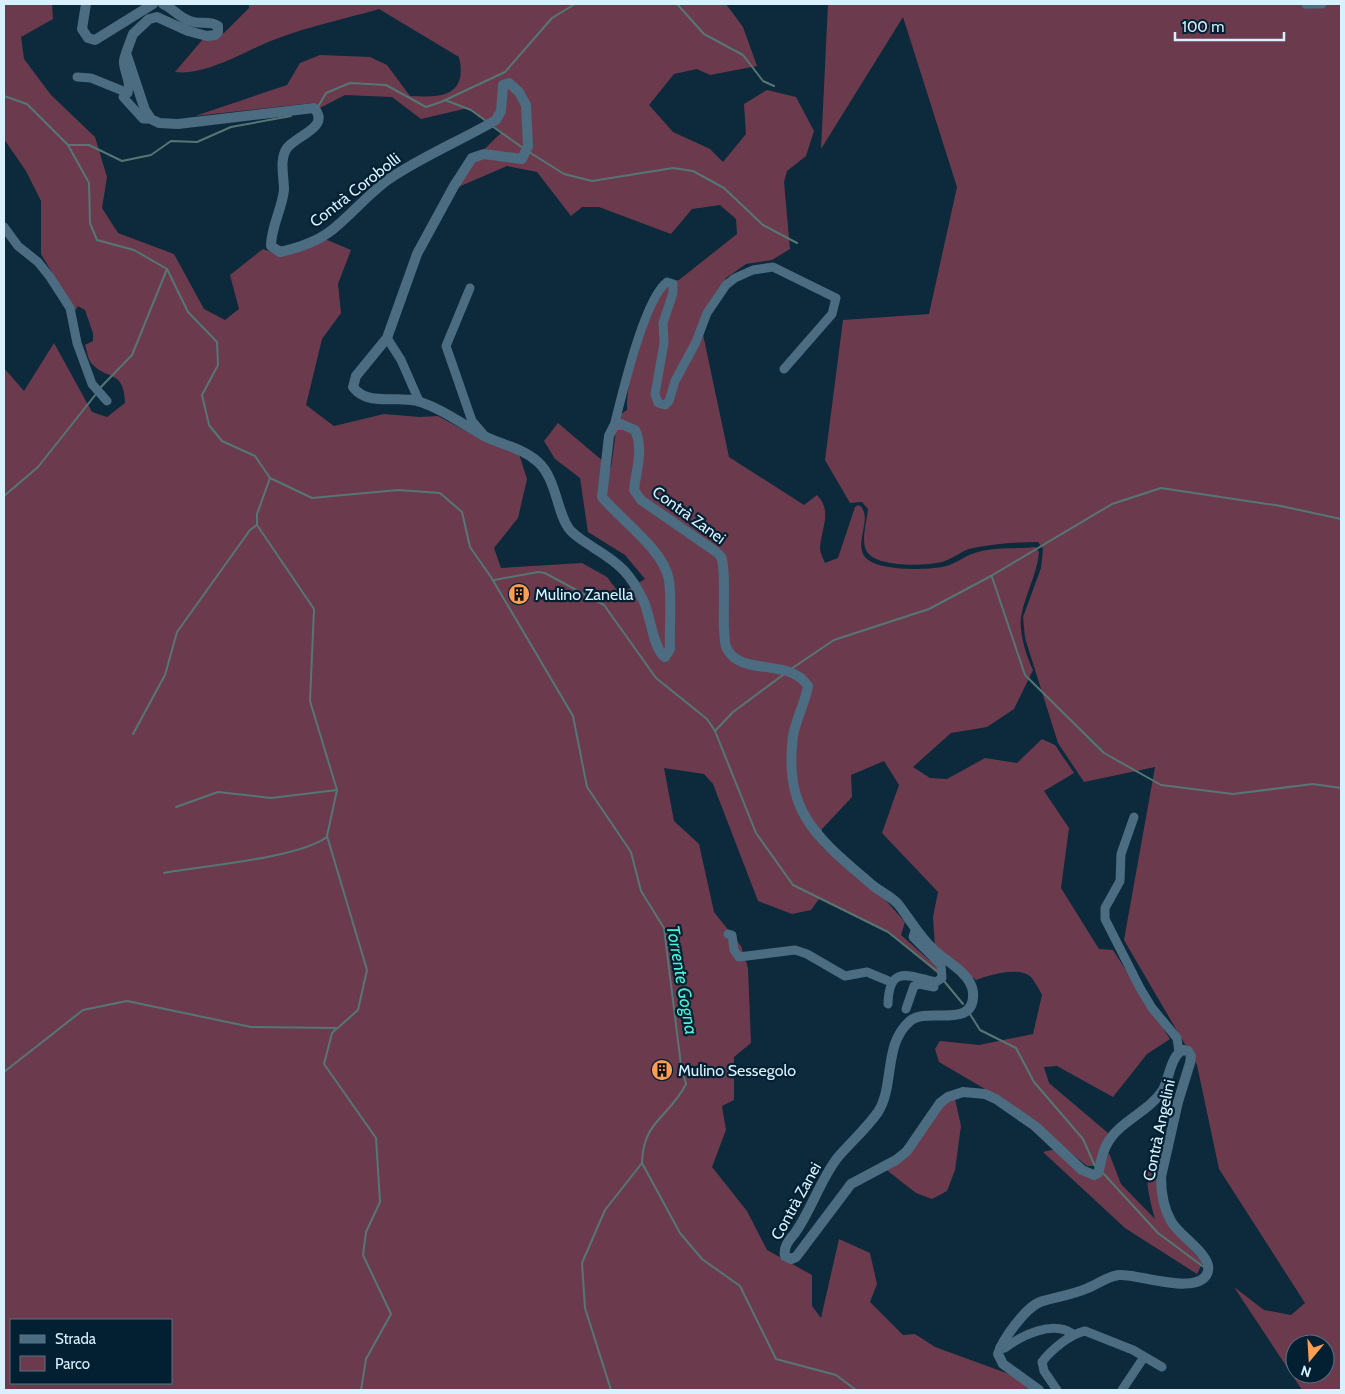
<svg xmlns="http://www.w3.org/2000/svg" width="1345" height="1394" font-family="Cabin,sans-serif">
<rect width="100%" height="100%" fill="#0c2a3b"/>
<g fill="#6b3b4d" fill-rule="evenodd">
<path d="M4 4H52L53 19 21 37 24 59 51 95 95 137 107 177 102 208 118 233 174 254 204 309 225 320 239 309 230 275 263 249 279 255 325 239 351 250 338 284 341 313 322 339 306 405 334 426 384 414 420 417 438 416 482 440 519 454 527 479 518 518 494 548 501 568 582 563 607 577 620 594 645 579 625 555 588 532 580 478 555 459 544 441 558 423 611 468 618 416 627 410C627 364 647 322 666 281L679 280 737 234 736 219 720 205 692 209 671 234 599 207H582L571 216 537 172 507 166 456 188 471 162 502 132 468 108 421 119 392 97 345 95 320 108 313 103 195 116 287 85 300 63 320 55 370 57 387 65 410 96C441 98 468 96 459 57L379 9C345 19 309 26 276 39 246 50 207 76 175 72L203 39 224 33 249 8V4H726L743 27 757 66 710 75 697 69 674 74 649 105 673 132 710 149 723 162 746 134 744 104 767 90 796 97 814 131 806 156 787 171 784 182 790 249 772 260 746 264 726 278 701 325 729 457 804 505 817 495C833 511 821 529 820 548 820 553 823 558 825 563L838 558 855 507 859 505C875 517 851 545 867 559 881 571 925 570 942 567 955 565 965 555 978 552 995 547 1017 549 1035 547L1039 552C1037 575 1025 594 1021 617 1019 633 1026 655 1033 670L1014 709 987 727 951 733 913 767 930 778 947 779 985 758 1017 763 1042 739 1055 745 1074 773 1044 791 1069 828 1061 888 1099 949 1113 950 1170 1039 1147 1054 1113 1097 1057 1066 1044 1067 1049 1083 1108 1133 1095 1166H1087L1009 1103 939 1062 935 1049 940 1041 979 1045 1033 1034 1042 995C1039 989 1035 982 1031 977 1019 966 989 975 976 980L935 948 933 917 938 892 882 833 899 785 884 761 851 775 852 797 822 829V847L881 895 905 922 901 935 929 960 943 961 938 974 888 932 819 899 811 910 792 914 758 901 713 784 704 774 664 768 674 821 699 844 714 912 741 946 748 968 751 1043 734 1057V1100L722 1106 726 1130 712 1167 747 1211 767 1250 812 1275V1306L821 1318 839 1239 870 1253 877 1284 870 1302 903 1335 915 1334 935 1347 1009 1374 1033 1390H4V368L24 391 54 343 92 412 107 417 125 403C124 369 108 381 92 364 88 360 87 351 85 345L93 341V333L85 310 78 306 75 311 41 254V201L26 171 4 139ZM11 1320H171V1383H11Z"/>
<path d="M828 4H1341V1390H1302L1234 1287 1264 1310 1291 1315 1305 1303 1219 1169 1197 1065 1124 940 1155 767 1084 782 1058 743 1025 638 1023 617 1041 568 1043 549 1038 542C1017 542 994 544 973 548 962 550 953 559 942 562 925 566 874 568 866 550 861 539 867 521 868 509L862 502 850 503 825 460 843 320 929 314 957 187 903 17 821 149ZM1295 1344H1325V1374H1295Z"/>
<path d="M955 1099 961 1126 955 1170 947 1191 932 1199 916 1193 884 1168 944 1105Z"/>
<path d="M1161 1137 1166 1141C1147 1204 1160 1217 1203 1262L1197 1274 1125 1228 1043 1152 1056 1149 1088 1176 1098 1179 1109 1153 1121 1184 1155 1219C1147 1190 1140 1162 1161 1137Z"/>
</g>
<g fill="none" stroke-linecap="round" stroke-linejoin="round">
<g stroke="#557674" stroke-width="2">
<path d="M677 4 704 34 743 55 763 81 774 86"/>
<path d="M4 96 27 104 68 145 89 183 90 223 97 240 134 250 167 269 188 312 217 342 218 365 202 395 209 425 222 441 255 456 270 478 312 498 398 490 440 493 462 512 470 547 491 577 573 716 587 787 631 852 641 891 664 928 681 1065 686 1084C669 1118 643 1120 642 1163"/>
<path d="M445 100 471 110 486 121"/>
<path d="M318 107 326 93 350 83 386 85 426 107 441 102 505 72 552 18 575 4"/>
<path d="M492 126 523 148"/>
<path d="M68 145H89L122 161 151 155 171 141 197 142 231 127 291 116"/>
<path d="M529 152 564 174 592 181 673 168 693 171 724 188 763 225 797 243"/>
<path d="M100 388 132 355 167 269"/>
<path d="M270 478 257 514V525L314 609 310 701 337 790 327 836 367 970 358 1010 332 1033 324 1064 376 1138 380 1202 366 1232 363 1255 391 1314 366 1359 361 1390"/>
<path d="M4 496 38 467 96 394"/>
<path d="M992 577 1025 675 1104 753 1161 785 1233 794 1313 784 1341 788"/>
<path d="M494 580 538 572 545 573 604 605 656 678 707 719 715 731 756 833 793 885 888 932 938 972"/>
<path d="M791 669 834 640 929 609 991 576 1112 504 1161 488 1281 506 1341 519"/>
<path d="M715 731 733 712 783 675"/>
<path d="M133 734 165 675 177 632 250 530 257 525"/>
<path d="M176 807 218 792 271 798 337 790"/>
<path d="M164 873C202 866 299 858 327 837"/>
<path d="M944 981 963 1004"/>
<path d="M970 1014 980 1030 1016 1048 1034 1082 1083 1139 1095 1166"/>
<path d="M4 1072 83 1010 127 1001 251 1027 336 1028"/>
<path d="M642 1163 680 1233 702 1259 740 1286 776 1359 836 1375 856 1390"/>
<path d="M1103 1173 1158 1233 1205 1268"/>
<path d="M611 1390 585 1308 582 1263 605 1210 642 1163"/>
</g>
<g stroke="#4b6c81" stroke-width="9">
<path d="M1306 4H1322"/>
<path d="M77 77 91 78 128 93C132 79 118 66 126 53"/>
<path d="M123 97 143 119H151"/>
<path d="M4 227 18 246 38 262 50 277 70 308 77 343 92 384 107 401"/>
<path d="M470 288 446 346 472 421 484 435"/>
<path d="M387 338 401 360 419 401"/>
<path d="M614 426C622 395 644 299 667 282L673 284V293L663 323 664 343 655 394 658 403 665 405 669 401 675 381 696 342 707 313 726 285 735 278 753 270 773 267 836 298 832 314 784 369"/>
<path d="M1134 817 1121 854 1120 881 1105 908V919L1140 988 1152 1008 1177 1038 1179 1052"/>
<path d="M728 934 732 935 734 950 739 957 795 950 807 954 845 976 867 972 891 982"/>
<path d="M888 1004C889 964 909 976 936 982L942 978 941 965 913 937 915 931"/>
<path d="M906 1009 914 986 919 984 934 987"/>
<path d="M1000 1347 1005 1348C1022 1335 1053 1320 1073 1334"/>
<path d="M1057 1390 1044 1371 1042 1362C1051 1350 1070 1334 1085 1331L1133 1350 1162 1367"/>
<path d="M1122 1390 1144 1357"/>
</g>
<g stroke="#4b6c81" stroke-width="10">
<path d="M86 4 82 29 88 38 95 40 153 4"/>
<path d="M163 4C173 8 179 18 190 21 199 25 210 20 218 26V32L215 35 207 36 188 31 157 17 149 19 133 34 126 53 145 110 151 119 159 123 178 124 314 108C331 127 297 135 287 148 279 160 284 176 284 190 282 209 271 227 271 246L280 252C298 248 318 241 332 230 352 214 368 194 389 179 423 156 460 141 496 120L501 111 503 85 509 83 519 92 526 105 528 146 522 159 484 154 472 158 454 186 417 254 387 338 356 376 353 387C368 407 396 395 417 401 441 408 462 424 484 436 502 445 523 448 538 462 557 479 557 515 570 530 576 537 587 543 594 548 620 564 631 574 644 602 650 615 654 651 665 657L670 649C669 627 672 602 669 580 664 550 621 520 602 497L609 436 614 426 621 424 635 430C644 449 636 470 634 490L641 500 712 549C715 551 719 554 721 557 726 566 723 616 724 630 725 636 724 644 727 649 742 677 789 657 808 686 805 703 796 719 793 736 783 813 818 838 871 884 879 891 891 896 898 904 910 919 918 935 933 949 945 961 971 973 973 992 976 1031 927 1006 910 1021 883 1044 895 1085 878 1112 866 1129 851 1142 838 1157 820 1180 812 1209 795 1233 789 1240 783 1247 785 1256L791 1259 796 1257 851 1184 896 1160 907 1151 940 1103 948 1097 963 1092 985 1094 996 1099 1035 1126 1082 1170 1094 1175 1098 1173C1101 1164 1102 1152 1107 1144 1118 1122 1149 1112 1163 1090 1169 1079 1171 1055 1183 1050L1188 1051 1191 1056 1190 1063 1178 1102 1161 1177C1161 1193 1163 1207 1171 1221 1179 1236 1212 1255 1208 1271 1201 1298 1137 1273 1119 1275 1108 1276 1098 1284 1088 1288 1072 1295 1056 1297 1040 1302 1025 1308 1003 1339 998 1354L1003 1364 1039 1390"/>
</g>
</g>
<defs>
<g id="building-disc" transform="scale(1.125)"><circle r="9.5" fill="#fc9d52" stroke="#022031"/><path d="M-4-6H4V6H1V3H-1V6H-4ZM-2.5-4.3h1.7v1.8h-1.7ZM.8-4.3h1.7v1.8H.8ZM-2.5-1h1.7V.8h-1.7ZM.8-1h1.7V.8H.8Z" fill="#111"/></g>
</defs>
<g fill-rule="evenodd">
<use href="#building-disc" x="519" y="594"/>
<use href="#building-disc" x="662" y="1070"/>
</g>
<g text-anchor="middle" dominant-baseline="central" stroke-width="4.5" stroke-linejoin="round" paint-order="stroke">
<g font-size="16" fill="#d9f0ff" stroke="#022031">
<text transform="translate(355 190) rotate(-38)">Contrà Corobolli</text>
<text transform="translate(689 515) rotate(36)">Contrà Zanei</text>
<text transform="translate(1159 1130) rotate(-78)">Contrà Angelini</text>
<text transform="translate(796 1201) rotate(-61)">Contrà Zanei</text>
</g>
<g font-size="16" fill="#d9f0ff" stroke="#022031" text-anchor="start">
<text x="535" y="594">Mulino Zanella</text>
<text x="678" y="1070">Mulino Sessegolo</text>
</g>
<g font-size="18" font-style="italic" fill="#4bf2d2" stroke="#022031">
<text transform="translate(682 980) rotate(80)">Torrente Gogna</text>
</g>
</g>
<rect width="1345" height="1394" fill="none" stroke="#d9f0ff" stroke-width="10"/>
<rect x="10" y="1319" width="162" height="65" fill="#022031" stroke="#587383"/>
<rect x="20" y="1335" width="25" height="8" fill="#4b6c81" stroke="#587383"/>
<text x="55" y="1344" font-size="15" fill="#d9f0ff">Strada</text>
<rect x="20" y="1356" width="25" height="15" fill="#6b3b4d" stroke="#587383"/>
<text x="55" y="1369" font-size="15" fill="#d9f0ff">Parco</text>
<g transform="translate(1310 1359) rotate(198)"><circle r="24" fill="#022031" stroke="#587383"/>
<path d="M0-4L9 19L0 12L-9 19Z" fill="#fc9d52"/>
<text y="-8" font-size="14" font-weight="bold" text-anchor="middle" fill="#d9f0ff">N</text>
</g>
<path d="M1175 32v8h109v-8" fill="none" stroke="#d9f0ff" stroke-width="2.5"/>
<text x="1182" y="32" font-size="15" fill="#d9f0ff" stroke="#022031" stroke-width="4" paint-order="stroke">100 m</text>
</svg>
